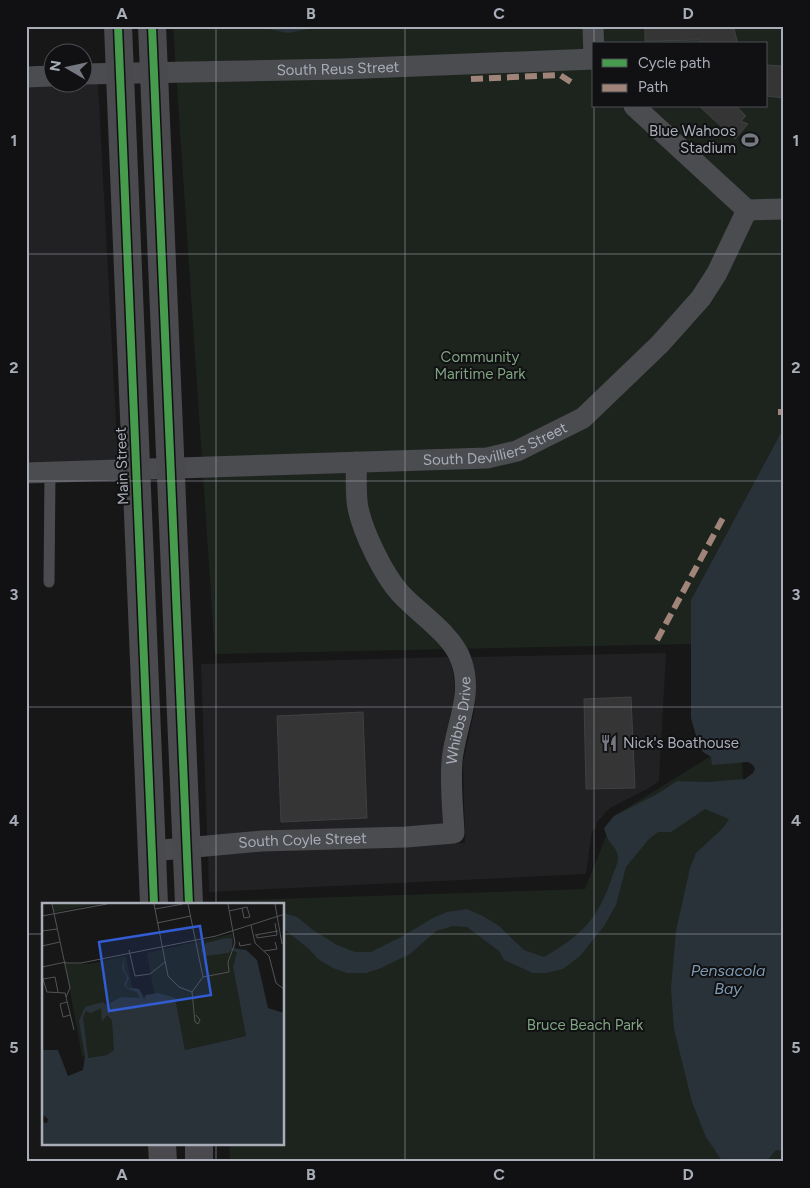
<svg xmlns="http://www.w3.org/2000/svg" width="810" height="1188" font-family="Figtree,sans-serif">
<rect width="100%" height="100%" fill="#171717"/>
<g fill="#212123">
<path d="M98 83 118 460 26 464V86Z"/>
<path d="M666 653 659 781 649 788 610 808 597 822 596 828 592 831 586 874 209 892 208 855 264 850 465 843 463 762 475 708 476 681 471 657Z"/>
<path d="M448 657 451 662 454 680V706L441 761 443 825 207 836 201 664Z"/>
</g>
<g fill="#1d241e" fill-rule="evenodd">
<path d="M173 26H784V427L691 600 692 644 215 654ZM594 44H766V106H594Z"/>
<path d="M740 738 748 852 784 1137V1162H230L229 1144H284V904H218L217 901 585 889 614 816Z"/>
</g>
<g fill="#2a3239">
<path d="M255 26H323L288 33Z"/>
<path d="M784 427V1151L776 1150 766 1162H723L706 1137 692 1102 674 1029 671 989 676 931 690 868 696 853 723 828 729 819 705 809 671 832H658L649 839 626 867 616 905 604 926 580 956 563 969 546 973H533L504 960 499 951 467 927 453 926 436 931 410 954 381 968 366 973H347L333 968 318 959 309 949 284 929V913L297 917 313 930 337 945 355 952H371L403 936 433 918 447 912 467 909 483 916 499 926 524 950 544 957C581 936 599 918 612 877 614 871 618 864 618 858 618 849 612 846 608 839 606 835 605 831 604 828L614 816 659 793 677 781 708 782 745 779 753 773 755 769 753 765 748 762 712 765 711 757 703 752 699 746 691 718V600Z"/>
</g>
<g fill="#353536" stroke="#3f4043">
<path d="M645 26H726V28L734 29 738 44H701L700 40 645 41Z"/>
<path d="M766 65 784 66V98L766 96Z"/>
<path d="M699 106H736L746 116 741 121 748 124 735 139Z"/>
<path d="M631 697 635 788 586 789 584 699Z"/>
<path d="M363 712 367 818 281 822 277 716Z"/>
</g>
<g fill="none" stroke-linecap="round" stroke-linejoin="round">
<path stroke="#4b4c50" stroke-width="11" d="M49 582 50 472"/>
<g stroke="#4b4c50" stroke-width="21">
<path d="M593 26 594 59"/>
<path id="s1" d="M82 74 341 69 594 59"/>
<path d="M26 77 52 76"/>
<path d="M634 106 747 210"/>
<path d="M747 210 784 209"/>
<path id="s2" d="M26 473 487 458 517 451 583 418 660 344 701 298 717 273 747 210"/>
<path id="s3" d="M152 851 262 841 406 837 454 833C453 811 450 783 452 761 455 726 474 696 461 660 452 634 418 613 400 593 383 574 363 532 358 508 355 493 357 477 356 462"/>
</g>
<g stroke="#4a4a4e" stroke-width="28">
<path d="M118 26 154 904"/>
<path d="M152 26 189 904"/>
<path d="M162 1144 163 1162"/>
<path d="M199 1144V1162"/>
</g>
<g stroke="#a18479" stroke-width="6" stroke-dasharray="12 6" stroke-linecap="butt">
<path d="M471 79 560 75 574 84"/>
<path d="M778 412H784"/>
<path d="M657 640 724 516"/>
</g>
<g stroke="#111113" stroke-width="11">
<g id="cycleway">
<path d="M118 26 154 904"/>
<path d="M152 26 189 904"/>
</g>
</g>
<use href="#cycleway" stroke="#469c4c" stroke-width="8"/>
</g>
<path fill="none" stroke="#a8adb8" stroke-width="1" stroke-opacity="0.55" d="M216 26V904M405 26V1162M594 26V44M594 44V106M594 106V1162M26 254H784M26 481H784M26 707H784M26 934H44M284 934H784M216 1144V1162"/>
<defs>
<g id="stadium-bare" transform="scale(1.35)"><path d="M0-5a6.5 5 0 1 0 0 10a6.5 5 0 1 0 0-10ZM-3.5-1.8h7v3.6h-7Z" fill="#757880" stroke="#111113" stroke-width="2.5" paint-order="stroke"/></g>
<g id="restaurant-bare" transform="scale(1.35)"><path d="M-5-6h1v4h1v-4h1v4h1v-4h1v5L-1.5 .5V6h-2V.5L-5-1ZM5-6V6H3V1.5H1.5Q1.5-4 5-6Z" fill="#757880" stroke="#111113" stroke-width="2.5" paint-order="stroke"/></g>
</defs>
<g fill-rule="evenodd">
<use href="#stadium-bare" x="750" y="140"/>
<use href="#restaurant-bare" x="609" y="743"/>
</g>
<g text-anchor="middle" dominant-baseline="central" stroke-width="4" stroke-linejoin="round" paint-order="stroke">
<g font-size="15" fill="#a8adb8" stroke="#111113">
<text stroke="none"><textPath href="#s1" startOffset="256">South Reus Street</textPath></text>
<text stroke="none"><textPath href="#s2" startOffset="472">South Devilliers Street</textPath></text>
<text transform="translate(122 466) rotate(-92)">Main Street</text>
<text stroke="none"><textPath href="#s3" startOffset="416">Whibbs Drive</textPath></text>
<text stroke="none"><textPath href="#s3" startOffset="151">South Coyle Street</textPath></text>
</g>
<g font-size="15" fill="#a8adb8" stroke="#111113" text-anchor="end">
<text x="736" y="131">Blue Wahoos<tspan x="736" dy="17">Stadium</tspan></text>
<text x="623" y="743" text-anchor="start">Nick's Boathouse</text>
</g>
<g font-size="15" fill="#7fa381" stroke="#111113">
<text x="480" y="357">Community<tspan x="480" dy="17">Maritime Park</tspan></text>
<text x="585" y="1025">Bruce Beach Park</text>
</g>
<g font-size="16" font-style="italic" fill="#7f9bb3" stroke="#111113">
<text x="728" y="970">Pensacola<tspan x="728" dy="18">Bay</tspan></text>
</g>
</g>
<g transform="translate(42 903)">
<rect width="242" height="242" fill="#171717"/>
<path d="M11 1H56L12 9ZM190 31 195 51 191 64 204 133 143 147 133 96 112 90 105 50ZM84 53 90 84 97 86 105 96 95 98 77 150 46 155 40 153 23 61H47Z" fill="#1d241e"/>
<path d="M185 35 190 36V45L204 47 215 57 226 105 242 110V242H0V219L5 220 6 216 0 211V147H16L26 173 41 167 43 153 37 118 43 104 61 99 69 106 68 100 79 94 98 95 95 89 86 86 82 82 85 75 80 65 82 55V67L87 75 84 82 86 85 97 86 102 97 104 92 116 90 133 95 143 147 204 133 191 64 195 49 189 47 186 50 164 53 159 48 164 40ZM59 105 60 119 65 112 70 117 72 147 65 152 46 155 41 114 44 108 49 110Z" fill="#2a3239" fill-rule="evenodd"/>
<path fill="none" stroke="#515357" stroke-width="1" d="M10 1 28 85M112 1 126 73 137 84 150 89M146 1 161 74M233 1 240 41M113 6 141 1M187 8 205 4 208 14 202 15 200 5M0 13 65 1M115 20 149 13M209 22 213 40 227 53 234 80 243 87M0 28 15 26M213 32 236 28M215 32V35L235 32 233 20M197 39 198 43 209 41M0 43 18 39M87 47 93 73 108 71 123 59M222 48 235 46 233 39M22 60H39L174 33 243 11M0 64 24 59M28 85 24 94 32 127M16 89 13 74 1 76 5 89 23 90 24 94M150 89 161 74 187 69 186 59 193 40 186 1M150 89 153 119 156 121 158 117 154 112M25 99 18 101 21 114 28 112"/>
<path fill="#325cd3" fill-opacity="0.15" stroke="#325cd3" stroke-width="2.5" d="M158 23 169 92 67 108 57 39Z"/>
<rect width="242" height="242" fill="none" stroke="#a8adb8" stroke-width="2.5"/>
</g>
<rect width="810" height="1188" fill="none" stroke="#111113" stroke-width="55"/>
<rect x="592" y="42" width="175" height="65" fill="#111113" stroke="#4d4f55"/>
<rect x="602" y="59" width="25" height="8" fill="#469c4c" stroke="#4d4f55"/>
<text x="638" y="68" font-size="15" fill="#a8adb8">Cycle path</text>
<rect x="602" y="84" width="25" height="8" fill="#a18479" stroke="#4d4f55"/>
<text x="638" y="92" font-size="15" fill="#a8adb8">Path</text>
<g transform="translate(68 68) rotate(279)"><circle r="24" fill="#111113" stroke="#4d4f55"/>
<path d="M0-4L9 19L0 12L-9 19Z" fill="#757880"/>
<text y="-8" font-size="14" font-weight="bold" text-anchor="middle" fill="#a8adb8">N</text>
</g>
<rect x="28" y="28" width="754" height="1132" fill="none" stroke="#a8adb8" stroke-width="2"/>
<g font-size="16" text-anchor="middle" font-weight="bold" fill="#a8adb8">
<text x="122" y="19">A</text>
<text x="311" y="19">B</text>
<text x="499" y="19">C</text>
<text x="688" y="19">D</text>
<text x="14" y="146">1</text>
<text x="796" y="146">1</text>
<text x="14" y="373">2</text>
<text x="796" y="373">2</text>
<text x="14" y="600">3</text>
<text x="796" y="600">3</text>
<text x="14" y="826">4</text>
<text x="796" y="826">4</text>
<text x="14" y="1053">5</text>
<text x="796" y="1053">5</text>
<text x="122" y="1180">A</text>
<text x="311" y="1180">B</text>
<text x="499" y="1180">C</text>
<text x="688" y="1180">D</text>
</g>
</svg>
